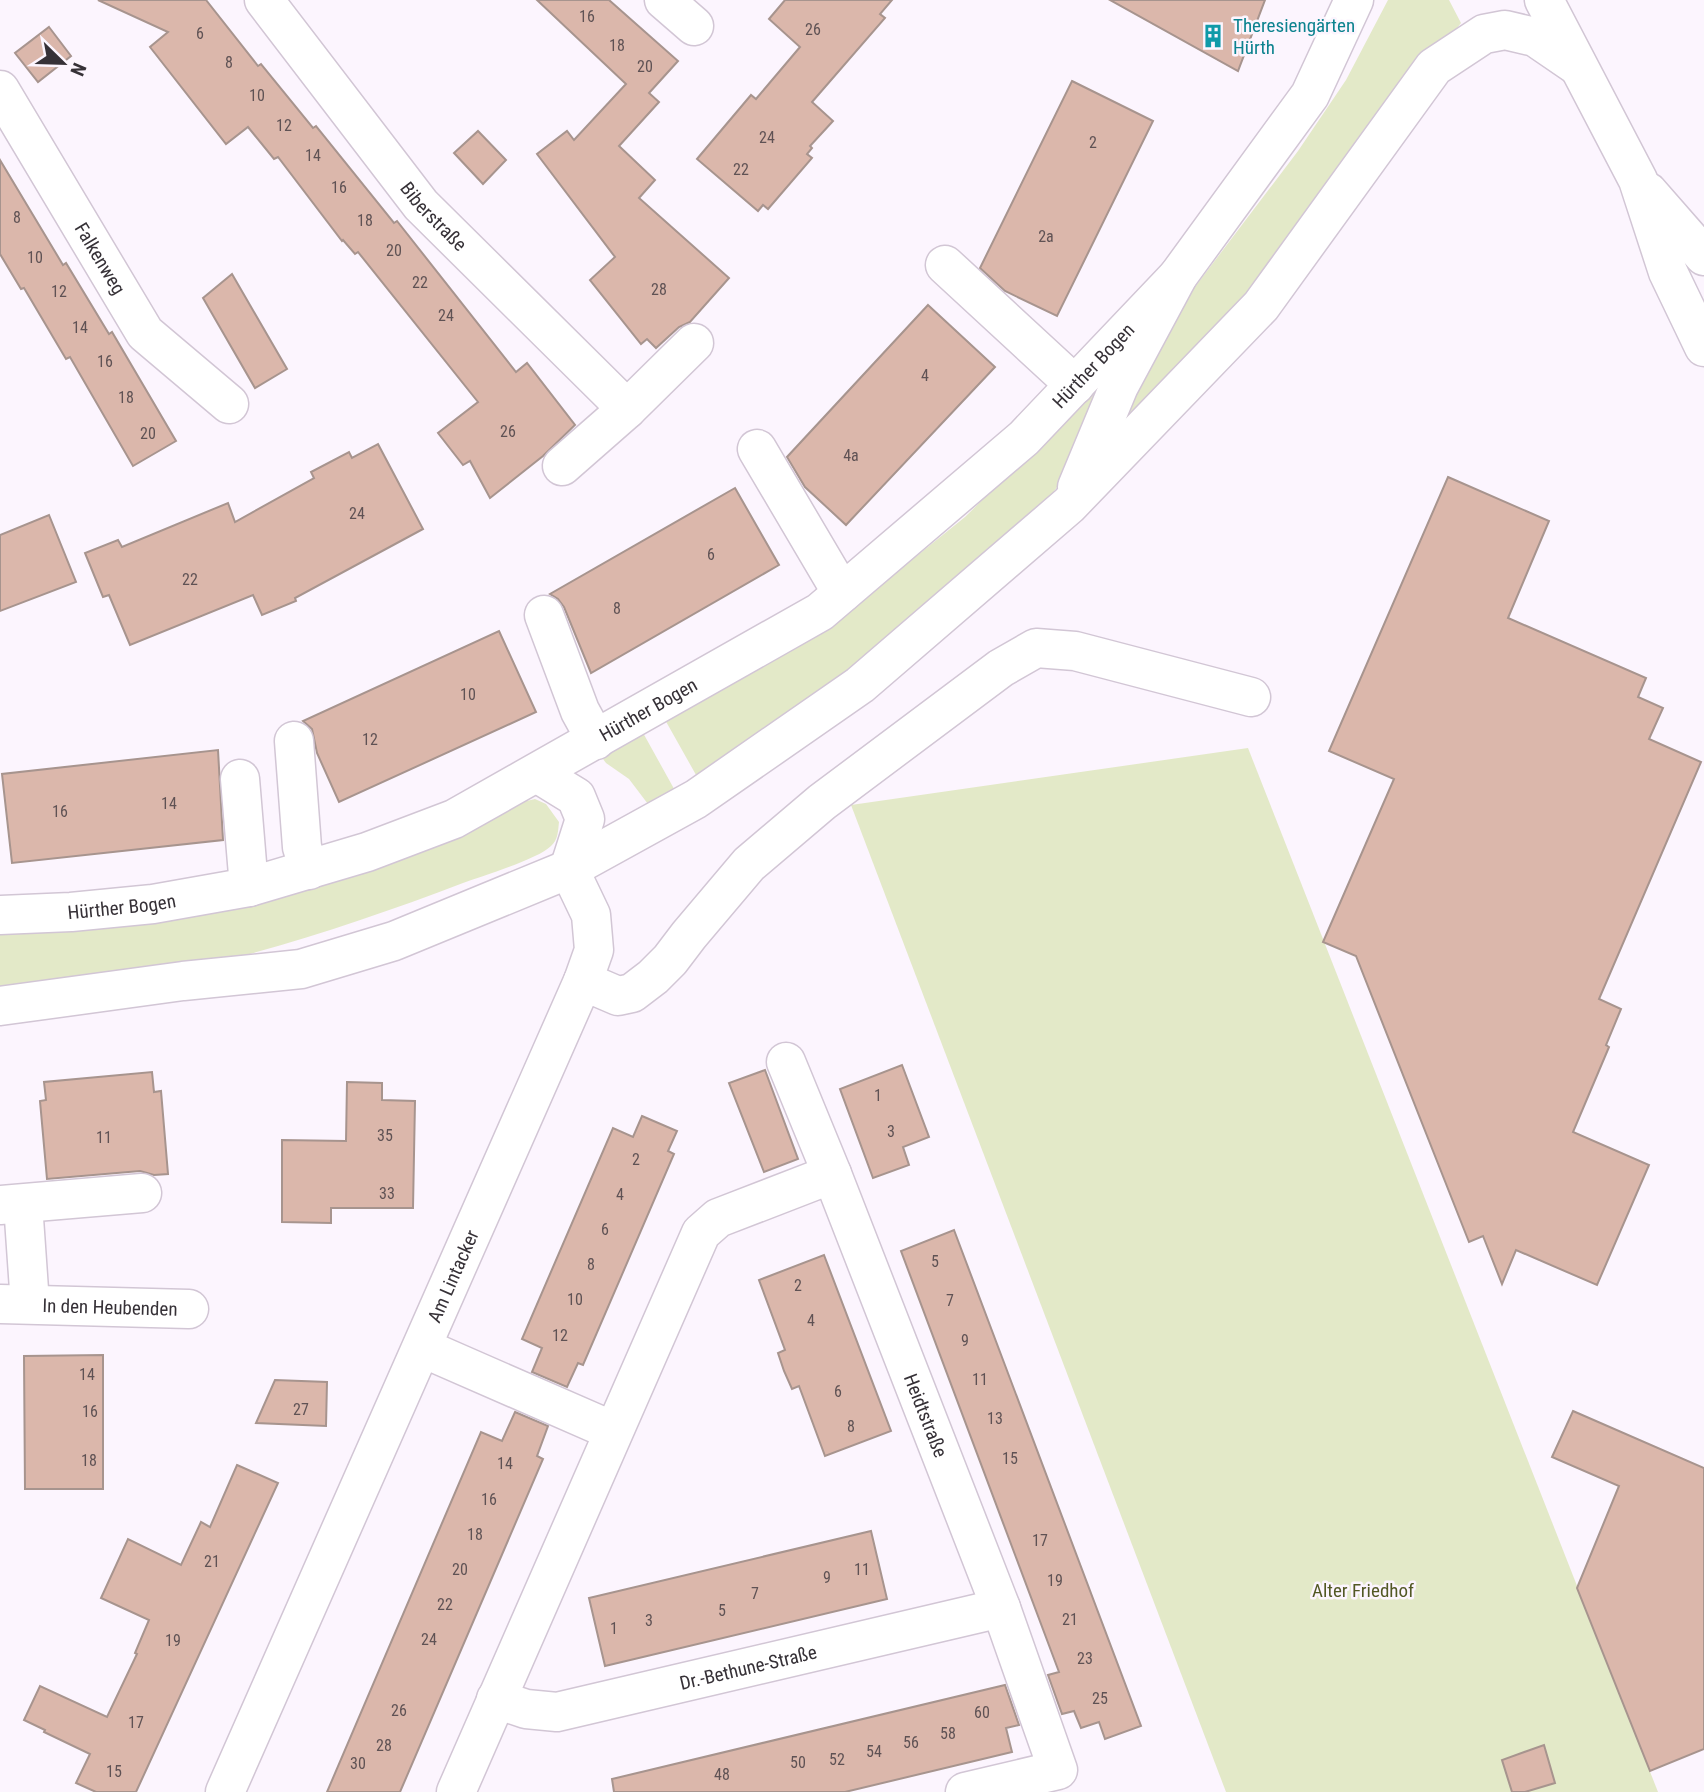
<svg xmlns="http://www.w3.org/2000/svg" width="1704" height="1792" font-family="'Roboto Condensed',sans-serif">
<rect width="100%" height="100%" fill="#fcf5fe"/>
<g fill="#e3e9c8">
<path d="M1388 0H1449L1461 23 1290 246 1124 426 1163 329 1298 151 1346 80Z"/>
<path d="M1120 346 1071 466 1049 499 853 670 700 782 664 718 829 621 898 571 965 517 1037 446Z"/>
<path d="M642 731 678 796 651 808 629 779 606 763 600 755Z"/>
<path d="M1248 748 1658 1792H1226L851 805Z"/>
<path d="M535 799 546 804 559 822C558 831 558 840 551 846 538 859 483 876 463 883 392 910 320 935 246 955 165 975 82 986 0 1000V927Z"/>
</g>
<g fill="#dbb7ab" stroke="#a7948e" stroke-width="2">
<path d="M98 0H206L258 66 261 64 313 128 316 126 394 223 397 221 516 372 527 363 575 425 543 456 490 498 470 461 463 465 438 433 478 402 358 252 355 254 343 240 342 241 278 157 274 159 248 127 226 144 150 47 168 32Z"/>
<path d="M537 0H609L678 61 649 93 659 102 619 146 655 180 639 198 729 278 690 322 679 327 656 348 647 339 641 344 590 280 615 257 537 154 567 131 574 140 626 84Z"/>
<path d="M785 0H892L880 14 885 18 812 102 833 121 810 146 812 148 807 154 812 158 768 209 763 205 758 211 697 159 751 95 756 99 800 47 769 19Z"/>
<path d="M1110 0H1265L1238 71Z"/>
<path d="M49 27 71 56 38 82 15 53Z"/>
<path d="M1072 81 1153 121 1057 316 1005 291 980 268Z"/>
<path d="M478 131 506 160 483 184 454 153Z"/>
<path d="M0 160 63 265 66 263 109 334 112 332 176 441 133 466 70 357 66 359 24 288 21 289 0 254Z"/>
<path d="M232 274 287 369 255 388 203 298Z"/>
<path d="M928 305 995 367 846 525 805 487 787 457Z"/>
<path d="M378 444 423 529 295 598 296 601 262 615 253 595 130 645 109 595 103 597 85 553 118 540 122 547 228 503 235 522 314 478 311 472 349 452 352 458Z"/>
<path d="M1448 477 1549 521 1508 618 1646 678 1638 697 1663 708 1649 739 1701 762 1599 999 1621 1009 1606 1045 1609 1047 1573 1132 1649 1165 1597 1285 1516 1250 1502 1284 1483 1236 1469 1242 1356 956 1323 942 1394 779 1329 751Z"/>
<path d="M735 488 779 565 591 673 564 607 558 599 550 594Z"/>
<path d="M49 515 76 582 0 611V535Z"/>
<path d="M499 631 536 712 339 802 317 753 312 729 303 721Z"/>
<path d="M218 750 223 840 12 863 2 774Z"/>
<path d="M902 1065 929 1137 903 1147 909 1165 873 1178 840 1089Z"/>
<path d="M765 1070 798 1159 764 1172 729 1083Z"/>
<path d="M152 1072 154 1092 161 1091 168 1174 154 1175 140 1171 47 1179 40 1101 46 1100 44 1082Z"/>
<path d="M347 1082 382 1083V1100L415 1101 413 1208H331V1223L282 1222V1140L346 1141Z"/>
<path d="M642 1116 677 1131 668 1151 674 1154 583 1365 578 1363 567 1387 532 1372 542 1348 522 1339 613 1128 633 1137Z"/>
<path d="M954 1230 1141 1726 1105 1739 1099 1722 1081 1728 1074 1711 1062 1714 1048 1675 1059 1672 901 1251Z"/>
<path d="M824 1255 891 1431 825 1456 799 1386 792 1389 784 1371 778 1353 785 1350 759 1280Z"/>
<path d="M103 1355V1489H25L24 1356Z"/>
<path d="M275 1380 327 1382 326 1426 256 1423Z"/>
<path d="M1573 1411 1704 1468V1749L1650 1771 1577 1588 1619 1486 1552 1457Z"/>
<path d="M515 1412 548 1426 537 1456 543 1459 400 1792H327L481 1432 502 1441Z"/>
<path d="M237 1465 278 1483 136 1792H96L76 1783 90 1754 44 1732 45 1730 24 1720 40 1686 107 1717 137 1654 135 1653 149 1620 101 1598 128 1539 181 1565 201 1522 210 1527Z"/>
<path d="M871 1531 887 1599 605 1666 589 1598Z"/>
<path d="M1005 1685 1019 1725 1006 1728 1012 1752 845 1792H614L612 1779Z"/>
<path d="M1544 1745 1555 1783 1525 1792H1512L1502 1760Z"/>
</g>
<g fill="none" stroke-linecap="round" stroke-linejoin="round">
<g stroke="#d2c6d5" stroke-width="41">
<g id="minor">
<path id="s1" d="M264 0 421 205 627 409"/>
<path d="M664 0 694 26"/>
<path d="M1544 0 1638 180 1668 272 1704 347"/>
<path id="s2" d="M0 90 145 333 229 404"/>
<path d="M1648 192 1704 256"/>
<path d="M945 265 1075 385"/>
<path d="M757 449 842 593"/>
<path d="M562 466 627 409 694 343"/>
<path d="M1077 487 1119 386 1178 276 1310 95 1354 0"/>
<path d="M544 615 580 711 596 740"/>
<path d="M294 741 302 847 309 870"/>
<path d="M240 779 249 887"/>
<path id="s3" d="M0 915 71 912 153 904 249 887 367 852 454 819 820 612 1024 438 1178 276"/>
<path d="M583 981 618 996 632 993 653 977 670 960 689 935 749 864 822 802 1001 668 1036 648 1075 651 1251 697"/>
<path d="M0 1006 183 981 301 969 394 941 569 869 696 799 860 685 1069 505 1261 306 1434 67 1484 34 1505 30 1535 37 1576 65"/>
<path id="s4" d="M786 1062 832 1174 1001 1608 1058 1770 965 1792"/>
<path d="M23 1204 30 1304"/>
<path d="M0 1205 142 1193"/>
<path id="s5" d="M0 1304 189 1309"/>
<path d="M423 1348 613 1431"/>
<path id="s6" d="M496 1699 526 1709 557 1712 1001 1608"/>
<path id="s7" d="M225 1792 583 981 594 950 591 915 569 869 585 819 576 797 537 773"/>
<path d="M456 1792 701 1233 718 1218 832 1174"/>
</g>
</g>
<use href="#minor" stroke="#fff" stroke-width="38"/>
</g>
<defs>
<g id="building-bare" transform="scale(1.89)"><path d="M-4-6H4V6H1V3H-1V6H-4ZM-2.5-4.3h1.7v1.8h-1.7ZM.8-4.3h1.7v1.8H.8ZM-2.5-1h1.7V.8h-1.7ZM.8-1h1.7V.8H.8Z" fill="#0f9aa8" stroke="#fcf5fe" stroke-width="2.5" paint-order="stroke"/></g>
</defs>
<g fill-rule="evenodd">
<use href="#building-bare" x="1213" y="36"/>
</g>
<g text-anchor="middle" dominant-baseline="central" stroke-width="5" stroke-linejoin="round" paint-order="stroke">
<g font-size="16" fill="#5f5254">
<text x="587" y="16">16</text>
<text x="813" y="29">26</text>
<text x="200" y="33">6</text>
<text x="617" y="45">18</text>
<text x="229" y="62">8</text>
<text x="645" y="66">20</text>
<text x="257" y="95">10</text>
<text x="284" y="125">12</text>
<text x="767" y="137">24</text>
<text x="1093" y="142">2</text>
<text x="313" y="155">14</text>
<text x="741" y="169">22</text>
<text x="339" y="187">16</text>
<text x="17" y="217">8</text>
<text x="365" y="220">18</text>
<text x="1046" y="236">2a</text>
<text x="394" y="250">20</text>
<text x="35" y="257">10</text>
<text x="420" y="282">22</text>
<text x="659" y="289">28</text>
<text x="59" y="291">12</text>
<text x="446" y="315">24</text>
<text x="80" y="327">14</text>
<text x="105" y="361">16</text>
<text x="925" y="375">4</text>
<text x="126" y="397">18</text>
<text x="508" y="431">26</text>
<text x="148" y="433">20</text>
<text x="851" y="455">4a</text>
<text x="357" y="513">24</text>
<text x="711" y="554">6</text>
<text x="190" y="579">22</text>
<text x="617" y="608">8</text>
<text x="468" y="694">10</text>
<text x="370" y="739">12</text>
<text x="169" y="803">14</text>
<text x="60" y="811">16</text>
<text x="878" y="1095">1</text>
<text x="891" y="1131">3</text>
<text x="385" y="1135">35</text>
<text x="104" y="1137">11</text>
<text x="636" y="1159">2</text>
<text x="387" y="1193">33</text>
<text x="620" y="1194">4</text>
<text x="605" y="1229">6</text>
<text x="935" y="1261">5</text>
<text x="591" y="1264">8</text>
<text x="798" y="1285">2</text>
<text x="575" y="1299">10</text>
<text x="950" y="1300">7</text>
<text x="811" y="1320">4</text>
<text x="560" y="1335">12</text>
<text x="965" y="1340">9</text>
<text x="87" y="1374">14</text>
<text x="980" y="1379">11</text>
<text x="838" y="1391">6</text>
<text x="301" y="1409">27</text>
<text x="90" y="1411">16</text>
<text x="995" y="1418">13</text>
<text x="851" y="1426">8</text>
<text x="1010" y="1458">15</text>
<text x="89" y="1460">18</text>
<text x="505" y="1463">14</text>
<text x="489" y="1499">16</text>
<text x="475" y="1534">18</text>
<text x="1040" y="1540">17</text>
<text x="212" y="1561">21</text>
<text x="460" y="1569">20</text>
<text x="862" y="1569">11</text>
<text x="827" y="1577">9</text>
<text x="1055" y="1580">19</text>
<text x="755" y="1593">7</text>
<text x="445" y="1604">22</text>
<text x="722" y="1610">5</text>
<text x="1070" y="1619">21</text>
<text x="649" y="1620">3</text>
<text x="614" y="1628">1</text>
<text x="429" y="1639">24</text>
<text x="173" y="1640">19</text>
<text x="1085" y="1658">23</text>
<text x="1100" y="1698">25</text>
<text x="399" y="1710">26</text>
<text x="982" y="1712">60</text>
<text x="136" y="1722">17</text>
<text x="948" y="1733">58</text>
<text x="911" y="1742">56</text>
<text x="384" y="1745">28</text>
<text x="874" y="1751">54</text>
<text x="837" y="1759">52</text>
<text x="798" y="1762">50</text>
<text x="358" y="1763">30</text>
<text x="114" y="1771">15</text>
<text x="722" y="1774">48</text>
</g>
<g font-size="19" fill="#0d838f" stroke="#fcf5fe" text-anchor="start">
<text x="1233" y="25">Theresiengärten<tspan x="1233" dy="22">Hürth</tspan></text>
</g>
<g font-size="19" fill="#363137" stroke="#fcf5fe">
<text stroke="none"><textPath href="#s1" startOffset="275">Biberstraße</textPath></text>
<text stroke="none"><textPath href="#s2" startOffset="196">Falkenweg</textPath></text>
<text stroke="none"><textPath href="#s3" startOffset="1256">Hürther Bogen</textPath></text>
<text stroke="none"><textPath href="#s3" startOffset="690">Hürther Bogen</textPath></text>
<text stroke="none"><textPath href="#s3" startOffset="122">Hürther Bogen</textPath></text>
<text stroke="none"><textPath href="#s7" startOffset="564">Am Lintacker</textPath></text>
<text stroke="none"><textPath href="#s5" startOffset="110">In den Heubenden</textPath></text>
<text stroke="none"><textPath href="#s4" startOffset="380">Heidtstraße</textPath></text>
<text stroke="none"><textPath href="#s6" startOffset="259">Dr.-Bethune-Straße</textPath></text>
</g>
<g font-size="19" fill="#525824" stroke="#fcf5fe">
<text x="1363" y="1590">Alter Friedhof</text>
</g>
</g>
<g transform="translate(63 63) rotate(113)" stroke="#fcf5fe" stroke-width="5" paint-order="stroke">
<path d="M0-5L12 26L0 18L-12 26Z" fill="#363137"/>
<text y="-10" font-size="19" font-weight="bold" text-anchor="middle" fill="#363137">N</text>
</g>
</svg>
